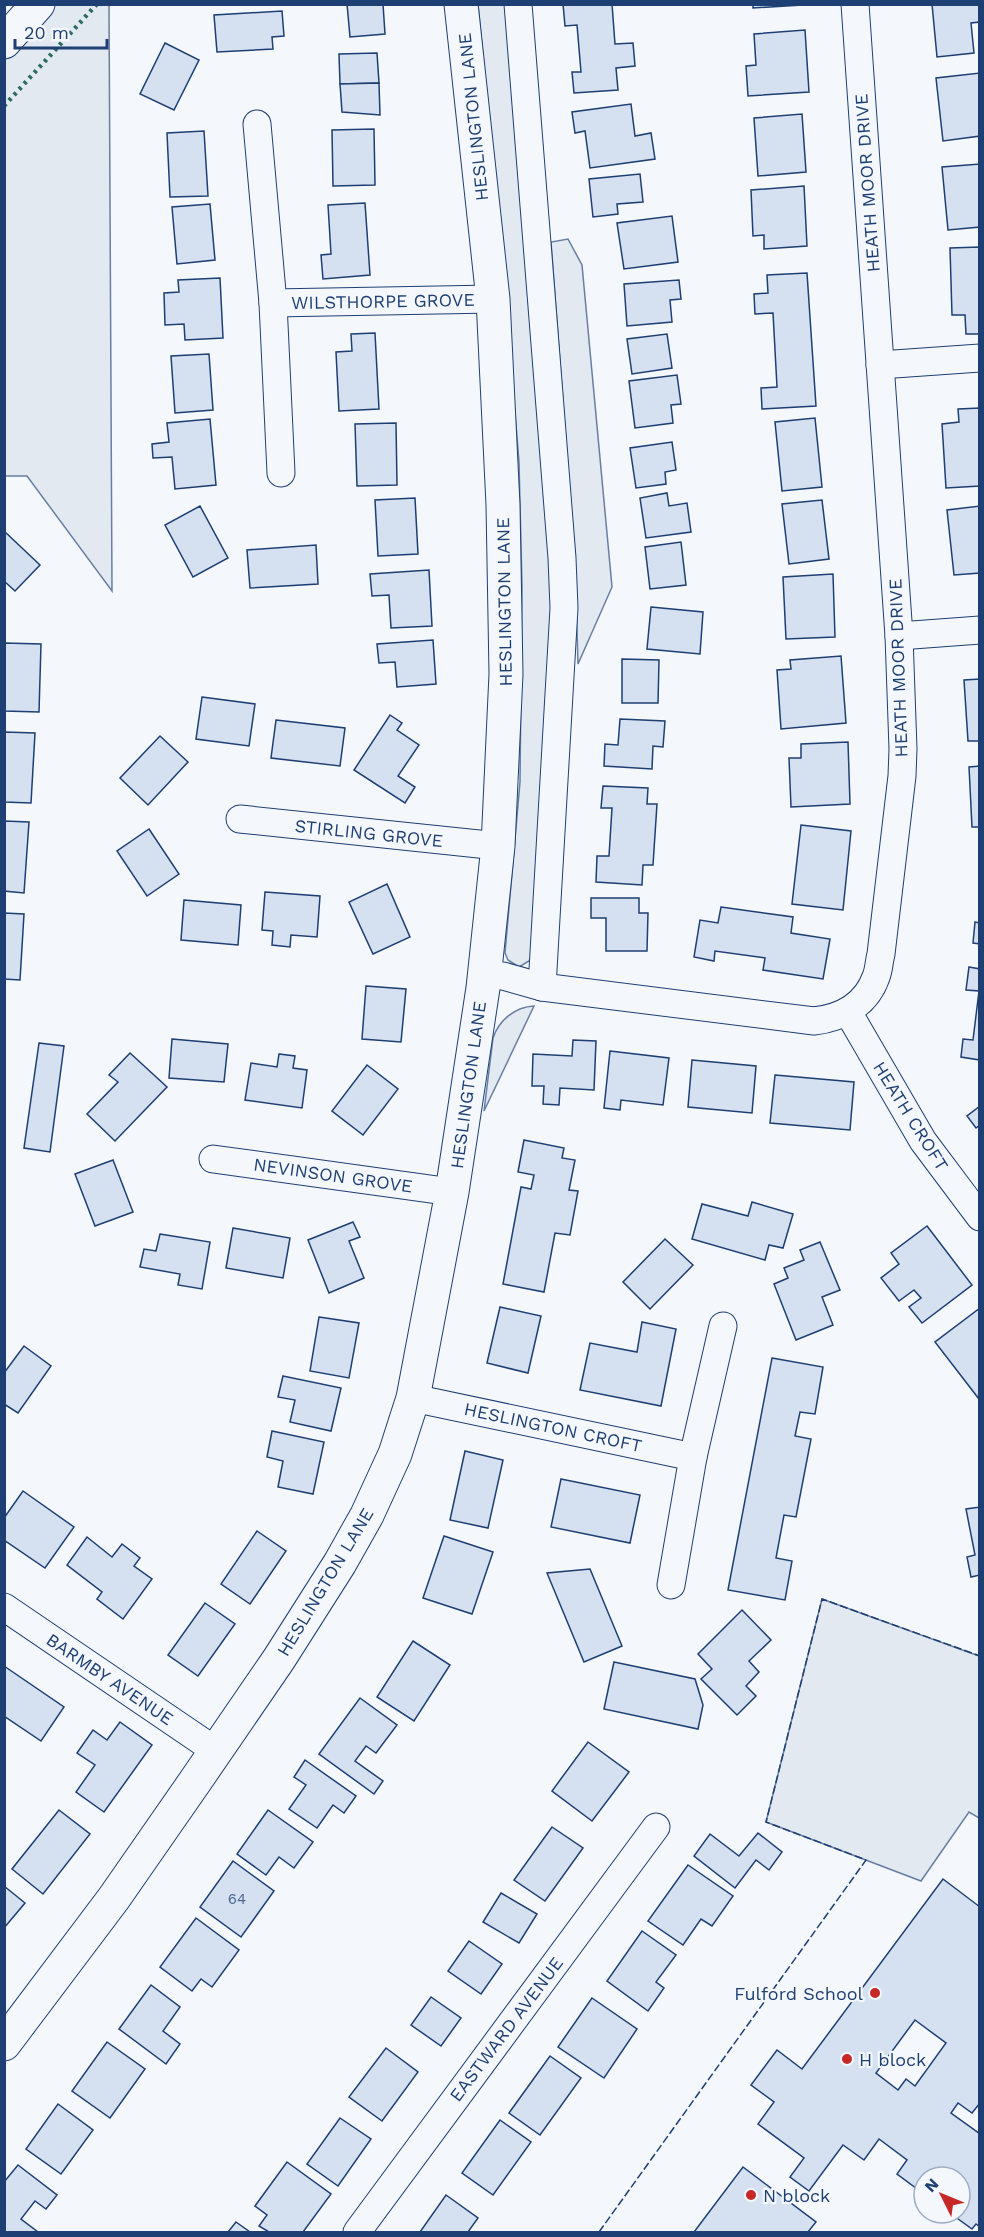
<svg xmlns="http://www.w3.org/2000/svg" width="984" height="2237" font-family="'Work Sans',sans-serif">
<rect width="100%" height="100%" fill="#f4f7fb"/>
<g fill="#e3e9f0" stroke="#687fa3" stroke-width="1.5">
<path d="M55 5H109L112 591 27 476H5L4 60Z"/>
<path d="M478 5H507L554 593 532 955 529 961 519 967 508 960 505 953 520 782 522 587 519 462 499 217Z"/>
<path d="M568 239 582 265 612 587 578 664 575 562 551 242Z"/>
<path d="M534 1006 484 1111 493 1038C499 1020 515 1007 534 1006Z"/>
<path d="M822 1599 979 1656V1818L969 1812 921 1881 766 1822Z"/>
</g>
<g fill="#d5e0f0" stroke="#1d3f73" stroke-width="1.5" fill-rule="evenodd">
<path d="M347 4H383L385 34 350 37Z"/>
<path d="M563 4H612L615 44 633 43 635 66 616 68 618 90 574 93 572 72H581L577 25 565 26Z"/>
<path d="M753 4H802V5L753 8Z"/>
<path d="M932 4H979L980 22 971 23 974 53 937 57Z"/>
<path d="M282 11 284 36 272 37 273 49 217 52 214 15Z"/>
<path d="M805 30 809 92 748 96 746 66 756 65 754 34Z"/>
<path d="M165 43 199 60 174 110 140 94Z"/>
<path d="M377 53 379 83 340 84 339 54Z"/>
<path d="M980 73V136L943 141 936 78Z"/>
<path d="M379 83 380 115 342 112 340 84Z"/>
<path d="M631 104 635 136 651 133 655 159 590 168 585 131 575 133 572 112Z"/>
<path d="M802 114 806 172 758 176 754 118Z"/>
<path d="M374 129 375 185 333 186 332 130Z"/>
<path d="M204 131 208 196 170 197 167 133Z"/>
<path d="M980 164V227L948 230 942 167Z"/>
<path d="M640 174 643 202 617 204 618 214 593 217 589 179Z"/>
<path d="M804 186 807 246 764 249V235L753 236 751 190Z"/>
<path d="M365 203 370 275 323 279 321 255 331 254 328 205Z"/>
<path d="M210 204 215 260 177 264 172 207Z"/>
<path d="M672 216 678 262 624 269 617 223Z"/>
<path d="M980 247V334H966L965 315H952L950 248Z"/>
<path d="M807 273 816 406 762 409 761 388 777 387 773 313 755 314 754 294 768 293 767 275Z"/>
<path d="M220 278 223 338 185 340 184 324 165 325 164 293 179 292 178 280Z"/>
<path d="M679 280 681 299 670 300 672 322 627 326 624 284Z"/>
<path d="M375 333 379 409 339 411 336 352 352 351 351 334Z"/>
<path d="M667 334 672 368 632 374 627 339Z"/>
<path d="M209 354 213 410 175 413 171 356Z"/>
<path d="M677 375 681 404 671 405 673 423 635 428 629 381Z"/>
<path d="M980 408V486L946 488 942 424 959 422 958 409Z"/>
<path d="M815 418 822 487 782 491 775 422Z"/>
<path d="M210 419 216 485 175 489 172 457 153 458 152 444 169 442 167 423Z"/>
<path d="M396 423 397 485 357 486 355 424Z"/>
<path d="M672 442 676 470 665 472 666 484 636 488 630 448Z"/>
<path d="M667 493 669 506 687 503 691 532 646 538 640 498Z"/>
<path d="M415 498 418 554 378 556 375 500Z"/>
<path d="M822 500 829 559 789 564 782 504Z"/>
<path d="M200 506 228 558 193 577 165 525Z"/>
<path d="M980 506V573L954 575 947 510Z"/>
<path d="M4 531 40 565 15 591 4 581Z"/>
<path d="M681 542 686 585 650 589 645 547Z"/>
<path d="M316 545 318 584 250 588 247 550Z"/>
<path d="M429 570 432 626 391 628 389 595 372 596 370 574Z"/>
<path d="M833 574 835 637 786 639 783 577Z"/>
<path d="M651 607 703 612 700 654 647 649Z"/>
<path d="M433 640 436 684 397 687 395 662 379 663 377 644Z"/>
<path d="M4 643 41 644 39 712 4 711Z"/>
<path d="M841 656 846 723 781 729 777 670 791 669 790 660Z"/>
<path d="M622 659 659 660 658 703H622Z"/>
<path d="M980 679V741H968L964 680Z"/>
<path d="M202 697 255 704 249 746 196 739Z"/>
<path d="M390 715 402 723 397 730 419 745 398 776 415 787 405 803 354 770Z"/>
<path d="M620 719 665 721 663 747 653 746 652 769 604 766 605 744 618 745Z"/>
<path d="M276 720 345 728 340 766 271 758Z"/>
<path d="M4 732 35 733 31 803 4 802Z"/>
<path d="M160 736 188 762 148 805 120 778Z"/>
<path d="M848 742 850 804 791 807 789 758H801V744Z"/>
<path d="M980 766V827H972L969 767Z"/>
<path d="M603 786 648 788 647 804H657L653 865H643L642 885 596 882 597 856H609L612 808H601Z"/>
<path d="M4 821 29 822 24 893 4 891Z"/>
<path d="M801 825 851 831 843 910 792 904Z"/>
<path d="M149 829 179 874 147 896 117 851Z"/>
<path d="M387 884 410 937 373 954 349 902Z"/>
<path d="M265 892 320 896 317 937 291 935 290 947 272 945 273 931 262 930Z"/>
<path d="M591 898H639V913H648L647 951H606V918H591Z"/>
<path d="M184 900 241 905 238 945 181 940Z"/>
<path d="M721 907 793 917 791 933 830 939 823 979 763 970 765 958 715 951 714 961 694 957 700 920 718 923Z"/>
<path d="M4 913 24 914 20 980 4 979Z"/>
<path d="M975 922 980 923V944L973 943Z"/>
<path d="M969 967 980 969V1060L961 1057 963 1039 973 1040 979 991 966 990Z"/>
<path d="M366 986 406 989 401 1042 362 1039Z"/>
<path d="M172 1039 228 1044 224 1082 169 1078Z"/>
<path d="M573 1040 596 1041 594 1090 560 1088 559 1105 543 1104 544 1086H532L533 1054 572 1056Z"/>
<path d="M39 1043 64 1046 50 1152 24 1148Z"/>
<path d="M610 1051 669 1058 663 1105 621 1100 620 1110 604 1108Z"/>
<path d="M130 1053 167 1087 115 1141 87 1114 118 1082 109 1075Z"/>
<path d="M279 1054 295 1056 293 1068 307 1070 302 1108 245 1100 251 1063 277 1067Z"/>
<path d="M692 1060 756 1066 752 1113 688 1107Z"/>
<path d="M367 1065 398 1089 363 1135 332 1111Z"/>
<path d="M775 1075 854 1082 850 1130 770 1123Z"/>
<path d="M980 1106V1125L976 1128 967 1116Z"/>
<path d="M524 1140 564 1148 562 1158 575 1160 569 1190 578 1191 570 1235 555 1233 544 1292 503 1284 521 1187 531 1189 534 1175 518 1172Z"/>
<path d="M113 1160 133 1212 95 1226 75 1174Z"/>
<path d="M752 1202 793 1214 783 1248 769 1245 765 1260 692 1239 702 1204 748 1216Z"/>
<path d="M353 1222 360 1237 349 1241 364 1278 329 1293 308 1240Z"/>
<path d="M927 1226 972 1285 922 1323 909 1307 921 1298 914 1290 899 1301 881 1278 899 1264 891 1253Z"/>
<path d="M233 1228 290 1238 283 1278 226 1268Z"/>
<path d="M160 1234 210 1242 202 1289 178 1285 180 1274 140 1267 144 1249 156 1251Z"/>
<path d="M665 1239 693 1265 650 1309 623 1282Z"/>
<path d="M820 1242 840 1290 822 1297 833 1325 796 1340 774 1284 788 1278 784 1268 804 1260 800 1250Z"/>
<path d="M500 1307 541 1316 528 1373 487 1363Z"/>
<path d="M980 1308V1398L979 1399 935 1342Z"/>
<path d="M319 1317 359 1323 349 1378 310 1371Z"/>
<path d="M642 1322 676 1329 661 1406 580 1390 590 1343 637 1352Z"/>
<path d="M24 1346 51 1366 18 1413 4 1404V1373Z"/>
<path d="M772 1358 823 1367 815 1414 800 1412 795 1436 811 1439 796 1517 784 1515 776 1558 792 1561 785 1600 728 1590Z"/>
<path d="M283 1376 341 1388 331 1431 290 1422 295 1400 278 1397Z"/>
<path d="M272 1431 324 1442 313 1494 278 1487 283 1461 267 1457Z"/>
<path d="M465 1451 503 1460 488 1528 450 1520Z"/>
<path d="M561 1479 640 1495 630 1543 551 1527Z"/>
<path d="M23 1491 74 1527 45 1568 4 1540V1518Z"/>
<path d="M980 1507V1575L971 1577 967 1557 975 1555 966 1509Z"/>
<path d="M257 1531 286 1551 250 1604 221 1584Z"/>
<path d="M444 1536 493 1552 472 1614 423 1598Z"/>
<path d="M87 1537 112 1557 122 1544 140 1558 134 1566 152 1579 123 1619 97 1599 102 1592 67 1565Z"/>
<path d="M590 1569 622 1646 584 1662 547 1573Z"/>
<path d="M205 1603 235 1624 198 1676 168 1655Z"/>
<path d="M742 1610 771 1640 749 1661 759 1672 746 1686 756 1696 737 1715 701 1679 712 1669 698 1654Z"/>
<path d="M413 1641 450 1665 414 1721 377 1697Z"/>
<path d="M614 1662 695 1679 703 1705 698 1729 604 1709Z"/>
<path d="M4 1666 64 1707 41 1741 4 1716Z"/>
<path d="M360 1698 397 1725 376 1753 366 1746 355 1761 383 1781 374 1794 319 1754Z"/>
<path d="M120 1722 152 1745 104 1812 76 1792 95 1765 77 1753 93 1730 107 1740Z"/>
<path d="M588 1742 629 1772 592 1821 552 1791Z"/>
<path d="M305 1760 356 1796 344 1813 333 1805 317 1828 289 1809 306 1785 294 1777Z"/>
<path d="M59 1810 90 1834 43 1894 12 1869Z"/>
<path d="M268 1810 313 1842 294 1868 279 1857 266 1875 237 1854Z"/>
<path d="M552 1827 583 1848 545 1901 514 1880Z"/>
<path d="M758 1833 782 1852 769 1870 756 1860 735 1888 694 1856 710 1834 739 1856Z"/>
<path d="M233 1861 274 1891 241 1937 200 1907Z"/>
<path d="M688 1865 733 1896 712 1926 701 1919 683 1945 648 1921Z"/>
<path d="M943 1879 980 1907V2103L972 2113 958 2103 951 2113 980 2134V2227L976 2224 972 2229 950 2213H960V2177H924V2194L897 2174 907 2160 879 2139 864 2160 843 2145 809 2191 790 2177 804 2158 758 2124 774 2102 751 2085 777 2050 802 2069ZM915 2020 946 2043 915 2086 906 2079 898 2090 876 2073Z"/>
<path d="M4 1886 25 1903 4 1928Z"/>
<path d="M501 1893 537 1914 519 1943 483 1922Z"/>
<path d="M196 1918 239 1950 212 1987 201 1979 192 1991 160 1967Z"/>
<path d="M642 1931 676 1955 656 1982 664 1988 648 2011 607 1981Z"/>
<path d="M469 1941 502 1964 481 1994 448 1971Z"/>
<path d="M151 1985 180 2007 163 2031 180 2044 166 2064 119 2029Z"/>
<path d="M431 1997 461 2018 441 2046 411 2025Z"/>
<path d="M592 1998 637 2029 604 2078 558 2047Z"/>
<path d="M107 2042 145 2069 110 2118 72 2091Z"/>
<path d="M386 2048 418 2072 382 2121 349 2097Z"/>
<path d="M550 2056 581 2078 540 2135 509 2113Z"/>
<path d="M58 2104 93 2130 61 2174 26 2149Z"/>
<path d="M340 2118 371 2139 338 2186 307 2164Z"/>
<path d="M500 2120 531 2142 493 2195 462 2173Z"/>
<path d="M287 2162 331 2194 303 2232H269L259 2226 267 2215 255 2206Z"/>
<path d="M18 2165 57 2195 46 2209 35 2201 21 2219 38 2232H4V2182Z"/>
<path d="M743 2167 816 2222 808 2232H694Z"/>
<path d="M446 2195 478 2218 468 2232H420Z"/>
<path d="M236 2222 250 2232H228Z"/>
</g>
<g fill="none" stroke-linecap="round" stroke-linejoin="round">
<g stroke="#1d3f73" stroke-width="29">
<g id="minor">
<path d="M518 4 562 558 564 608 542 987"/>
<path d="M257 124 273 303 281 473"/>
<path d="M273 303 493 299"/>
<path d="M880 365 980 358"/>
<path d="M899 636 980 630"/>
<path d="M240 819 498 846"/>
<path d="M484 975 503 976 542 987 814 1021C841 1018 866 1005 876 977 879 970 879 961 881 954L902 776 903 749 899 636 855 4"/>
<path d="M848 1012 923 1141 980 1217"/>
<path d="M213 1159 452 1192"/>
<path d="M413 1398 693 1457"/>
<path d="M671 1585 693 1457 723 1326"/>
<path d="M4 1607 216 1751"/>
<path d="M357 2232 656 1827"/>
</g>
</g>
<g stroke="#1d3f73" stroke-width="35">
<g id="tertiary">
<path d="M4 42 38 4"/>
<path d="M4 2044 114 1898 196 1780 279 1659 340 1563 367 1515 395 1454 413 1398 452 1192 483 988 498 846 506 674 503 505 493 299 461 4"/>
</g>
</g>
<use href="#minor" stroke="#f4f7fb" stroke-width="27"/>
<use href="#tertiary" stroke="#f4f7fb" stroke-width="33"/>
<path stroke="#2c6c60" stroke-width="4.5" stroke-dasharray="3 4.5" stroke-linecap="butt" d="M4 106 97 4"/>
<path stroke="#1d3f73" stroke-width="1.5" stroke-dasharray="8 3" stroke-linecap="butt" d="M599 2232 866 1860 766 1822 822 1599 980 1656"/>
</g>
<g fill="#c62828" stroke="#f4f7fb" stroke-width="2">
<circle cx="875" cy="1993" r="6"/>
<circle cx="847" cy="2059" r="6"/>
<circle cx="751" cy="2195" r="6"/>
</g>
<g text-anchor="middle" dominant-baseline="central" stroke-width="4.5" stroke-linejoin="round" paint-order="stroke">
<g font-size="15" fill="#4b6792">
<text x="237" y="1899">64</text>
</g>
<g font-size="18" fill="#1d3f73" stroke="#f4f7fb">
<text transform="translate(473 117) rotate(-96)">HESLINGTON LANE</text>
<text transform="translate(867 183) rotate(-94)">HEATH MOOR DRIVE</text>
<text transform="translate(383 301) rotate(-1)">WILSTHORPE GROVE</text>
<text transform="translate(504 602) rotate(-91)">HESLINGTON LANE</text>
<text transform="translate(898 668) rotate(-92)">HEATH MOOR DRIVE</text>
<text transform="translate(369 833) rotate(6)">STIRLING GROVE</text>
<text transform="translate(468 1085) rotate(-82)">HESLINGTON LANE</text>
<text transform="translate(911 1116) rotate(58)">HEATH CROFT</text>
<text transform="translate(333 1175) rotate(8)">NEVINSON GROVE</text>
<text transform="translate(553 1427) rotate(12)">HESLINGTON CROFT</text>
<text transform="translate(325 1582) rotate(-59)">HESLINGTON LANE</text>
<text transform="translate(110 1679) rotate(34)">BARMBY AVENUE</text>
<text transform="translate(506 2029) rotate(-53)">EASTWARD AVENUE</text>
</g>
<g font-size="18" fill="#1d3f73" stroke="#f4f7fb" text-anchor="start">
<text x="863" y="1993" text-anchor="end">Fulford School</text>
<text x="859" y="2059">H block</text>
<text x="763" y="2195">N block</text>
</g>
</g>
<rect width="984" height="2237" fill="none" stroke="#1d3f73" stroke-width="12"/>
<g transform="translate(942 2195) rotate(313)"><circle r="28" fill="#f4f7fb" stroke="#9eadc5" stroke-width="1.5"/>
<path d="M0-4.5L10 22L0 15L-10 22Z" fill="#c62828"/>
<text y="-9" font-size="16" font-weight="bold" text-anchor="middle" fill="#1d3f73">N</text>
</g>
<path d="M15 39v9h92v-9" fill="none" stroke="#1d3f73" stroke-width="3"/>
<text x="24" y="39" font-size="18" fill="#1d3f73" stroke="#f4f7fb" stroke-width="4.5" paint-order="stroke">20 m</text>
</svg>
